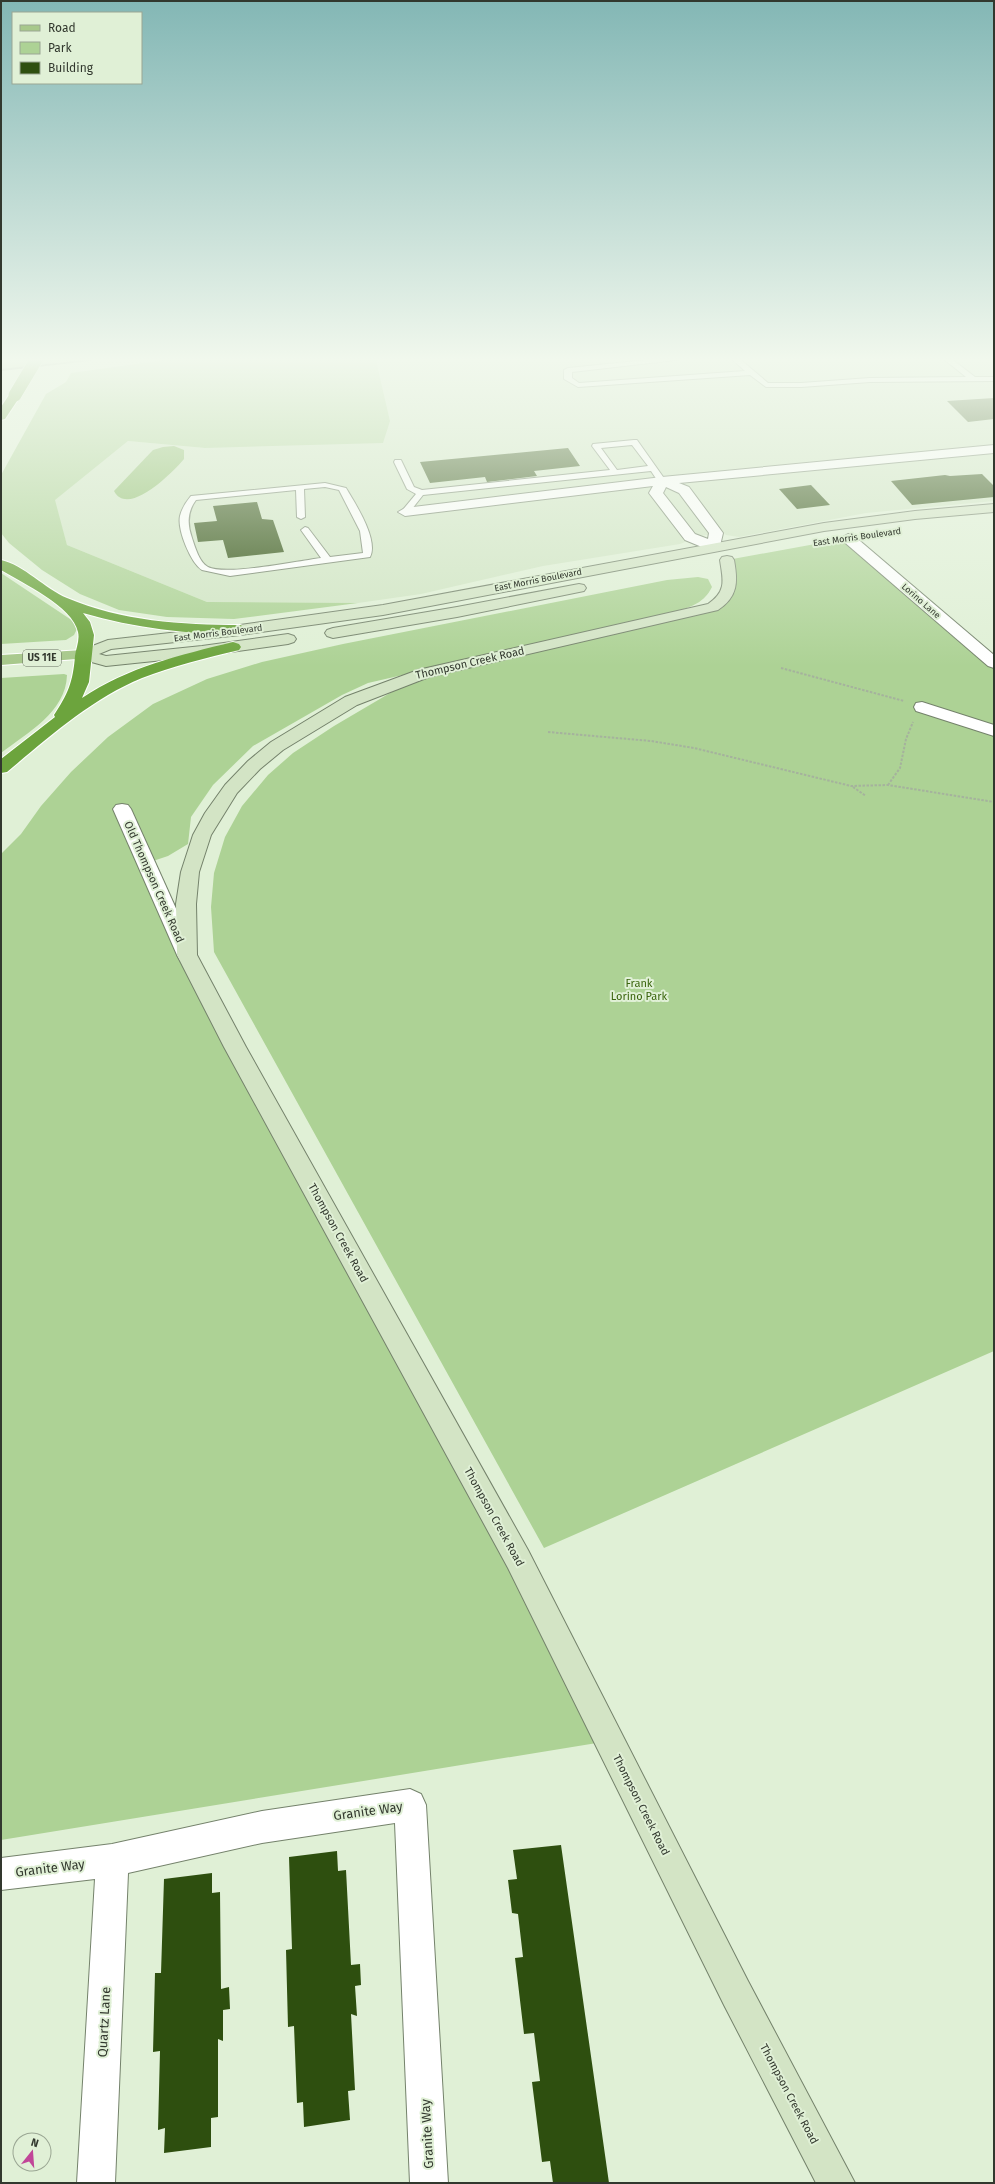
<svg xmlns="http://www.w3.org/2000/svg" width="995" height="2184" font-family="'Fira Sans',sans-serif">
<rect width="100%" height="100%" fill="#e0f0d6"/>
<path fill="#d1e5c4" d="M376 360H994V501L866 513 739 537 726 535 723 532 684 539 685 542 680 544 543 566 421 594 358 603 207 602 67 545 54 500 128 441 205 448 390 421Z"/>
<g fill="#add295">
<path d="M1 360H77L1 370Z"/>
<path d="M165 360H376L390 421 383 443 205 448 128 441 55 500 67 545 207 602 358 603 234 619 167 617 119 610 80 594 42 570 9 543 1 533V475L46 394 66 382 71 373Z"/>
<path d="M848 538 994 663V1351L544 1548 214 952 211 907 214 873 225 837 242 806 268 775 293 753 334 726 424 673 725 600 727 560Z"/>
<path d="M1 573 73 621 77 629 74 635 66 640 1 644Z"/>
<path d="M698 577 708 579 712 587C704 603 692 606 676 612L368 683 342 695 253 746 213 785 191 817 188 844 168 856 141 865 609 1741 1 1840V854L21 834 41 806 71 772 108 737 153 704 207 679 262 662 343 644 667 580Z"/>
<path d="M64 674 67 675C66 712 27 733 1 753V678Z"/>
</g>
<path fill="#8bbb68" d="M174 446 184 450V459C174 471 128 518 114 491L153 450 163 447Z"/>
<g fill="#2e4f0f">
<path d="M994 398V419L968 422 947 401Z"/>
<path d="M568 448 580 466 534 471 537 476 487 482 485 477 430 483 420 462Z"/>
<path d="M982 474 994 486V497L912 505 891 481 945 475 950 476Z"/>
<path d="M811 485 830 505 797 509 779 489Z"/>
<path d="M257 502 262 519 273 520 284 552 228 558 223 540 198 542 194 523 217 521 213 506Z"/>
<path d="M561 1845 609 2183H553L550 2161 542 2162 532 2082 540 2081 534 2033 524 2034 515 1958 523 1957 518 1914 512 1913 508 1880 517 1879 513 1850Z"/>
<path d="M337 1851 338 1871 346 1870 351 1965 360 1964 361 1985 355 1986 357 2016 351 2014 355 2090 348 2091 350 2120 304 2127 303 2102 297 2103 294 2026 288 2027 286 1950 292 1949 289 1857Z"/>
<path d="M212 1873V1893L220 1892 221 1989 229 1987 230 2009 223 2010V2041L218 2039V2117L211 2118V2147L164 2153 165 2128 158 2130 160 2051 153 2052 155 1973H161L164 1879Z"/>
</g>
<g fill="none" stroke-linecap="round" stroke-linejoin="round">
<g stroke="#74826b" stroke-width="2">
<g id="lane">
<path d="M647 360H676L572 372V378L579 383 745 371 733 360H741L768 383H801L870 378 966 377 945 360H953L975 377H994V381L870 382 801 387H766L750 375 578 387 564 379V370L568 368Z"/>
<path d="M634 440H637L666 481 665 483H659L651 471 423 495 408 514 401 512 416 494 407 489 394 462 395 460H401L414 487 422 490 610 470 592 446 593 444ZM632 445 648 466 617 470 601 448Z"/>
<path d="M325 483 346 488C355 503 379 540 370 557L230 576 202 570C191 563 177 530 180 516 182 508 186 502 191 496ZM325 487 339 490 360 531 363 553 330 557 308 528 305 527 301 530 321 558C298 561 226 576 208 567 199 562 195 547 192 538 187 524 187 512 196 500L296 490 297 517 301 519 305 517 304 489Z"/>
</g>
</g>
<g stroke="#74826b" stroke-width="2">
<g id="street">
<path d="M994 445V453L679 483 689 487 723 533 719 550H709L685 540 649 493 653 486 405 516 398 512 405 508 662 477ZM666 487 679 493 709 533 708 539 695 534 663 493Z"/>
<path d="M848 534 853 535 994 655V668L988 666 843 541 841 538Z"/>
<path d="M922 702 994 725V736L916 711 914 707 916 703Z"/>
<path d="M122 804 128 805 131 809 197 955 194 960 187 961 180 960 177 955 113 809 116 805Z"/>
<path d="M410 1789 421 1794 426 1805 448 2183H410L395 1823 262 1843 128 1873 115 2183H77L95 1879 1 1890V1858L112 1844 262 1811Z"/>
</g>
</g>
<g stroke="#74826b" stroke-width="2">
<g id="secondary">
<path d="M994 504V512L915 519 824 531 383 615 240 635 111 649 99 654 106 656 202 646 288 634 294 636 296 639 294 642 288 644 202 656 106 666 77 658 75 655 77 652 108 640 240 625 383 605 824 523 915 511Z"/>
<path d="M727 556 732 557 734 560C738 582 738 597 718 610L429 677 357 705 283 750 260 769 237 793 211 835 199 872 196 904 197 955 246 1047 528 1550 748 1981 855 2183H816L724 2005 508 1568 224 1047 177 955 176 904 181 872 193 835 205 813 225 785 248 761 271 742 345 697 418 670 708 604C727 591 723 580 720 560L722 557Z"/>
<path d="M579 584 584 585 586 588 584 591 457 617 333 638 327 636 325 633 327 630 333 628 457 607Z"/>
</g>
</g>
<g stroke="#fff" stroke-width="2">
<path id="primary" d="M83 650 89 652 91 655 89 658 1 665V655Z"/>
</g>
<g stroke="#fff" stroke-width="2">
<g id="highway">
<path d="M15 391 21 395 5 419 1 420V407L11 392Z"/>
<path d="M1 560C24 565 45 589 67 598 121 621 182 625 240 625L245 627 248 630 245 633 240 635C186 634 135 628 83 613L90 622 94 635 89 682 82 698C128 667 180 655 233 642L239 644 241 647 239 650C206 658 173 666 142 678 91 699 49 737 7 772L1 773V759L55 717 54 715C68 694 73 682 75 656 76 648 80 640 78 632 73 606 22 583 1 570Z"/>
</g>
</g>
<g stroke="#a5b29d" stroke-width="2" stroke-dasharray="2.5 1.5" stroke-linecap="butt">
<path d="M781 668 904 701"/>
<path d="M548 732 651 741 694 748 851 786 888 785 994 802"/>
<path d="M888 785 900 768 906 739 913 722"/>
<path d="M853 787 866 796"/>
</g>
<use href="#lane" fill="#fff" fill-rule="evenodd"/>
<use href="#street" fill="#fff" fill-rule="evenodd"/>
<use href="#secondary" fill="#d3e4c5" fill-rule="evenodd"/>
<use href="#primary" fill="#a7c88b" fill-rule="evenodd"/>
<use href="#highway" fill="#6ca43d" fill-rule="evenodd"/>
<path stroke="#687162" stroke-width="2" d="M1 370 91 360"/>
<g stroke="#fff" stroke-width="14" stroke-linecap="butt">
<path id="highway-bridge" d="M15 395 36 360"/>
</g>
<use href="#highway-bridge" stroke="#6ca43d" stroke-width="13"/>
</g>
<linearGradient id="sky" x2="0" y2="1"><stop stop-color="#83b7b5"/><stop offset="0.54" stop-color="#f1f8ed"/><stop offset="1" stop-color="#f1f8ed" stop-opacity="0"/></linearGradient>
<rect width="995" height="666" fill="url(#sky)"/>
<g text-anchor="middle" dominant-baseline="central" stroke-width="4" stroke-linejoin="round" paint-order="stroke">
<g font-size="9" fill="#32382e" stroke="#e0f0d6">
<text transform="translate(857 537) rotate(-8)">East Morris Boulevard</text>
<text transform="translate(538 580) rotate(-11)">East Morris Boulevard</text>
<text transform="translate(921 601) rotate(41)">Lorino Lane</text>
<text transform="translate(218 633) rotate(-7)">East Morris Boulevard</text>
</g>
<rect fill="#e0f0d6" stroke="#666f60" stroke-width="1" x="23" y="650" width="38" height="16" rx="3"/>
<g font-size="10" font-weight="bold" fill="#32382e">
<text x="42" y="658">US 11E</text>
</g>
<g font-size="11" fill="#32382e" stroke="#e0f0d6">
<text transform="translate(470 663) rotate(-13)">Thompson Creek Road</text>
<text transform="translate(154 882) rotate(66)">Old Thompson Creek Road</text>
<text transform="translate(338 1233) rotate(61)">Thompson Creek Road</text>
<text transform="translate(494 1517) rotate(61)">Thompson Creek Road</text>
<text transform="translate(641 1805) rotate(63)">Thompson Creek Road</text>
<text transform="translate(789 2094) rotate(62)">Thompson Creek Road</text>
</g>
<g font-size="11" fill="#39640c" stroke="#e0f0d6">
<text x="639" y="983">Frank<tspan x="639" dy="13">Lorino Park</tspan></text>
</g>
<g font-size="13" fill="#32382e" stroke="#e0f0d6">
<text transform="translate(368 1811) rotate(-8)">Granite Way</text>
<text transform="translate(50 1868) rotate(-7)">Granite Way</text>
<text transform="translate(104 2022) rotate(-87)">Quartz Lane</text>
<text transform="translate(427 2134) rotate(-93)">Granite Way</text>
</g>
</g>
<rect width="995" height="2184" fill="none" stroke="#32382e" stroke-width="4"/>
<rect x="12" y="12" width="130" height="72" fill="#e0f0d6" stroke="#9aa693"/>
<rect x="20" y="25" width="20" height="6" fill="#a7c88b" stroke="#9aa693"/>
<text x="48" y="32" font-size="12" fill="#32382e">Road</text>
<rect x="20" y="42" width="20" height="12" fill="#add295" stroke="#9aa693"/>
<text x="48" y="52" font-size="12" fill="#32382e">Park</text>
<rect x="20" y="62" width="20" height="12" fill="#2e4f0f" stroke="#9aa693"/>
<text x="48" y="72" font-size="12" fill="#32382e">Building</text>
<g transform="translate(32 2152) rotate(17)"><circle r="19" fill="#e0f0d6" stroke="#9aa693"/>
<path d="M0-3L7 15L0 10L-7 15Z" fill="#c14698"/>
<text y="-6" font-size="11" font-weight="bold" text-anchor="middle" fill="#32382e">N</text>
</g>
</svg>
